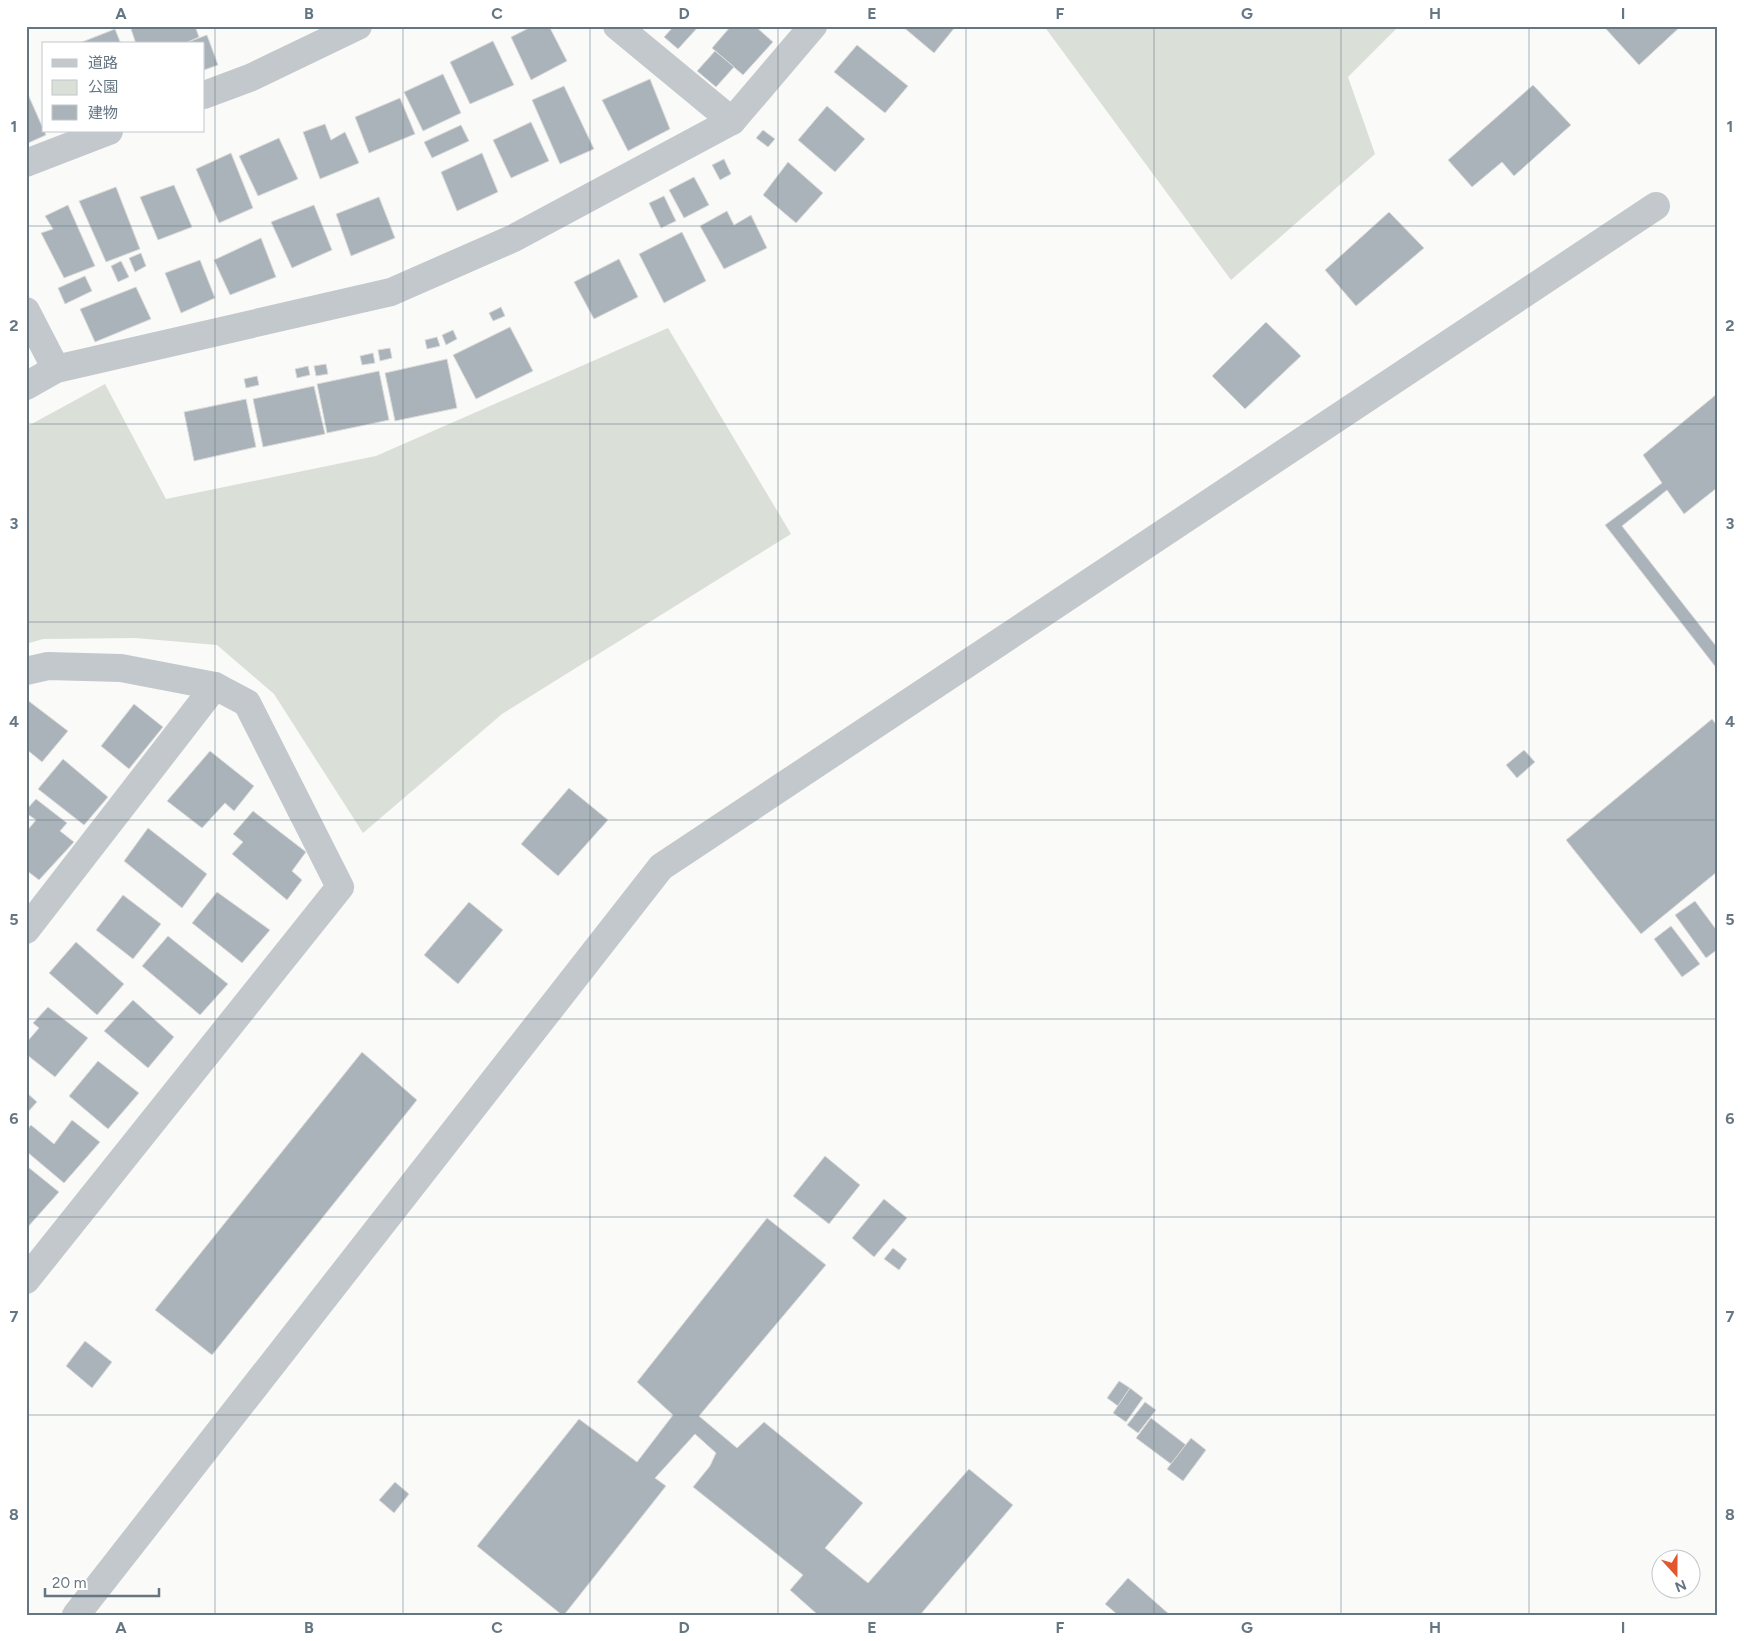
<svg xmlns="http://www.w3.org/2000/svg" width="1744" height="1641" font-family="Figtree,'Noto Sans JP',sans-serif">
<rect width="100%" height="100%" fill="#fafaf8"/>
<g fill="#dadfd7">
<path d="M1044 26H1399L1348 77 1375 154 1231 280Z"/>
<path d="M668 328 791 534 502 714 363 833 274 694 217 645 135 638 43 639 26 644V427L105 384 166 499 376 456Z"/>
</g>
<g fill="#aab3b9" stroke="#dcdcda">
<path d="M130 26H195L199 37 188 42 189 44H136Z"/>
<path d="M533 26H549L567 61 531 80 511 37Z"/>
<path d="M674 26H699L678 49 664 37Z"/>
<path d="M731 26H755L773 42 743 75 712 48Z"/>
<path d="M902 26H956L934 53Z"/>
<path d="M1609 26H1681L1639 65 1606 29Z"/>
<path d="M115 29 121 44H77Z"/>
<path d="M207 35 218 65 204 70V44H189L188 42Z"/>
<path d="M493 41 514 85 470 104 450 62Z"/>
<path d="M857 45 908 86 885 113 834 72Z"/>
<path d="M715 51 734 67 716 87 697 71Z"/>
<path d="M443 74 461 113 423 131 404 92Z"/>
<path d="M650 79 670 129 628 151 602 100Z"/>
<path d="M1533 85 1571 125 1514 176 1502 162 1472 187 1448 160Z"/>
<path d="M564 86 594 149 560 164 532 100Z"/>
<path d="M26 90 46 135 26 144Z"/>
<path d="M400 98 415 134 369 153 355 117Z"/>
<path d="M827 106 865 139 835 172 798 140Z"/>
<path d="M531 122 549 161 511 178 493 140Z"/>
<path d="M325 124 331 140 345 132 359 163 320 179 303 132Z"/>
<path d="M461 125 469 141 432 158 424 142Z"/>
<path d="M763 130 775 139 768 147 756 138Z"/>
<path d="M279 138 298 179 258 196 239 156Z"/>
<path d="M231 153 253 208 219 223 196 169Z"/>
<path d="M482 153 498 192 457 211 441 172Z"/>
<path d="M724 159 731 174 720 180 712 165Z"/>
<path d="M788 162 823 193 796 223 763 195Z"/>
<path d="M694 177 709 205 684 218 669 190Z"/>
<path d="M174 185 192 227 158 240 140 197Z"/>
<path d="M116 187 140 249 106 262 79 201Z"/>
<path d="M664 196 676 221 661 228 649 203Z"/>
<path d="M379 197 395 238 351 256 336 214Z"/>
<path d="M68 205 95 266 64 278 41 233 53 229 45 216Z"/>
<path d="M314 205 332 250 292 268 271 222Z"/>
<path d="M727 211 734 225 751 215 767 248 724 269 700 226Z"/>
<path d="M1389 212 1424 248 1356 306 1325 270Z"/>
<path d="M682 232 706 281 664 303 639 254Z"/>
<path d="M261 238 276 277 230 295 214 260Z"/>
<path d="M141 253 146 266 135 272 129 258Z"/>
<path d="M619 259 638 297 594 319 574 282Z"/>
<path d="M200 260 215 298 181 313 165 273Z"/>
<path d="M121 261 129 277 118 282 111 266Z"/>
<path d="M85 276 92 291 65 304 58 288Z"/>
<path d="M136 287 151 319 95 342 80 309Z"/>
<path d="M501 307 505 316 493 321 489 313Z"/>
<path d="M1266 322 1301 356 1245 409 1212 376Z"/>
<path d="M510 327 533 371 476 399 453 355Z"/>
<path d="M453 330 457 339 446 345 442 335Z"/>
<path d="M437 337 440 346 427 349 425 340Z"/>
<path d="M390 348 392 358 380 361 378 350Z"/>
<path d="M373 353 375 363 362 365 360 356Z"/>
<path d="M447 359 457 408 395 421 385 373Z"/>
<path d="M326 364 328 374 316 376 314 366Z"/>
<path d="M308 366 310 375 297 378 295 369Z"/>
<path d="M379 371 389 420 327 433 317 384Z"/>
<path d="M257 376 259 385 246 388 244 379Z"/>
<path d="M314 386 325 434 263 447 253 399Z"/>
<path d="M1718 393V487L1684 514 1667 490 1622 526 1716 646 1718 645V670L1605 525 1662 483 1643 455Z"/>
<path d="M246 399 256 447 194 461 184 412Z"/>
<path d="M26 699 68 731 42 762 26 749Z"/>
<path d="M134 704 163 727 129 769 101 746Z"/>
<path d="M1712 719 1718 727V871L1641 934 1566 840Z"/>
<path d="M1524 750 1535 762 1517 778 1506 765Z"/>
<path d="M210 751 254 786 234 811 225 803 202 828 167 801Z"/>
<path d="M63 759 108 797 84 825 38 789Z"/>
<path d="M569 788 608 820 558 876 521 844Z"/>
<path d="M36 799 67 823 60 831 74 842 39 880 26 870V832L36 820 26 813V810Z"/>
<path d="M253 811 306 852 292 871 302 880 287 900 232 854 243 842 233 834Z"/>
<path d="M148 828 207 874 182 908 124 861Z"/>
<path d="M217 892 270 930 242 963 192 923Z"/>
<path d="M123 895 161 924 133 959 96 930Z"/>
<path d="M1695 901 1718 932V949L1706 958 1675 915Z"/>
<path d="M469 902 503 930 458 984 424 955Z"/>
<path d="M1671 926 1700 964 1682 977 1654 939Z"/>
<path d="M168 936 228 984 200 1015 142 966Z"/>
<path d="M76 942 124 984 97 1015 49 973Z"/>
<path d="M133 1000 174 1037 148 1068 104 1031Z"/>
<path d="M48 1007 88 1038 55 1077 26 1054V1043L39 1028 33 1023Z"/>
<path d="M362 1052 417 1100 212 1355 155 1310Z"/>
<path d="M98 1061 139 1093 108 1129 69 1096Z"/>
<path d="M26 1092 37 1102 26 1114Z"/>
<path d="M72 1120 100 1142 64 1183 26 1151V1131L31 1125 54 1144Z"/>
<path d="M825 1156 860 1185 829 1224 793 1196Z"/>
<path d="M28 1167 59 1192 26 1229V1168Z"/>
<path d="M884 1199 907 1218 874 1257 852 1238Z"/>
<path d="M767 1218 826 1265 699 1416 737 1448 764 1422 863 1503 825 1548 868 1583 969 1469 1013 1505 920 1615H818L790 1590 803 1575 693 1487 710 1466 716 1453 695 1434 655 1478 666 1486 564 1615H562L477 1546 579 1419 637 1462 673 1415 637 1382Z"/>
<path d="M893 1248 907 1259 899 1270 884 1259Z"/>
<path d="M85 1341 112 1362 92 1388 66 1366Z"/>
<path d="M1119 1381 1130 1388 1118 1406 1107 1398Z"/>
<path d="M1130 1388 1143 1398 1126 1422 1113 1413Z"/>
<path d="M1145 1402 1156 1410 1138 1433 1127 1425Z"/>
<path d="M1151 1418 1186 1445 1171 1464 1136 1438Z"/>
<path d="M1191 1438 1206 1450 1183 1481 1167 1469Z"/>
<path d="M395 1482 409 1494 394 1513 379 1500Z"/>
<path d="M1128 1578 1170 1615H1118L1105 1604Z"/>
</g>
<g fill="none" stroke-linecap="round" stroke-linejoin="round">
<g stroke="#c3c8cc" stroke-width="28">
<path d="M617 26 732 121"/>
<path d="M204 95 252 77 358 26"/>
<path d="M26 163 109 131"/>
<path d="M26 311 56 369"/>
<path d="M26 386 56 369 391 292 514 238 732 121 813 26"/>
<path d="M26 671 48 666 121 668 215 686 247 703 340 887 26 1280"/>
<path d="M26 930 215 686"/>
<path d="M76 1615 661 867 1656 206"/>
</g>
</g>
<path fill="none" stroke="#657683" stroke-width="1" stroke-opacity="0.55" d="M215 26V1615M403 26V1615M590 26V1615M778 26V1615M966 26V1615M1154 26V1615M1341 26V1615M1529 26V1615M26 226H1718M26 424H1718M26 622H1718M26 820H1718M26 1019H1718M26 1217H1718M26 1415H1718"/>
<rect width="1744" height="1641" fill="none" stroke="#ffffff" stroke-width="55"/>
<rect x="42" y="42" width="162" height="90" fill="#ffffff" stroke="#c1c8cd"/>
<rect x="52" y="59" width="25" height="8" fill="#c3c8cc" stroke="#c1c8cd"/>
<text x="88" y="68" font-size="15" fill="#657683">道路</text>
<rect x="52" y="80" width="25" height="15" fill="#dadfd7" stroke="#c1c8cd"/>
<text x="88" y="92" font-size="15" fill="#657683">公園</text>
<rect x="52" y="105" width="25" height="15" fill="#aab3b9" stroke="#c1c8cd"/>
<text x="88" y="118" font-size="15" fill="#657683">建物</text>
<g transform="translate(1676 1574) rotate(159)"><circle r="24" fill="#ffffff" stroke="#c1c8cd"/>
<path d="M0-4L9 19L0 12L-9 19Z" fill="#e4572e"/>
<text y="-8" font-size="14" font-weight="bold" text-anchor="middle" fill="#657683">N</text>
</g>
<path d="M45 1588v8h114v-8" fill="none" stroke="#657683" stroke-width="2.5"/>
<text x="52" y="1588" font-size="15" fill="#657683" stroke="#ffffff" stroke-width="4" paint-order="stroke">20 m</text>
<rect x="28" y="28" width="1688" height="1586" fill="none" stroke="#657683" stroke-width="2"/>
<g font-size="16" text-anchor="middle" font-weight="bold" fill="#657683">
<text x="121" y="19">A</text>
<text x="309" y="19">B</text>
<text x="497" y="19">C</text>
<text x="684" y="19">D</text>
<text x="872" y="19">E</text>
<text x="1060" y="19">F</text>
<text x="1247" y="19">G</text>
<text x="1435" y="19">H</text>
<text x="1623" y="19">I</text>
<text x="14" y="132">1</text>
<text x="1730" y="132">1</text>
<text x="14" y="331">2</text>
<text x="1730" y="331">2</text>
<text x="14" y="529">3</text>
<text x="1730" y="529">3</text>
<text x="14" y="727">4</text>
<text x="1730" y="727">4</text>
<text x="14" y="925">5</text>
<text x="1730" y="925">5</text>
<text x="14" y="1124">6</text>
<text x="1730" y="1124">6</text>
<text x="14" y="1322">7</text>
<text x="1730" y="1322">7</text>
<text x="14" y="1520">8</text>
<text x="1730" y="1520">8</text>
<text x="121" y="1633">A</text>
<text x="309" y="1633">B</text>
<text x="497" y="1633">C</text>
<text x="684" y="1633">D</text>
<text x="872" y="1633">E</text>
<text x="1060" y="1633">F</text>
<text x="1247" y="1633">G</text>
<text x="1435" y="1633">H</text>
<text x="1623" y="1633">I</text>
</g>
</svg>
